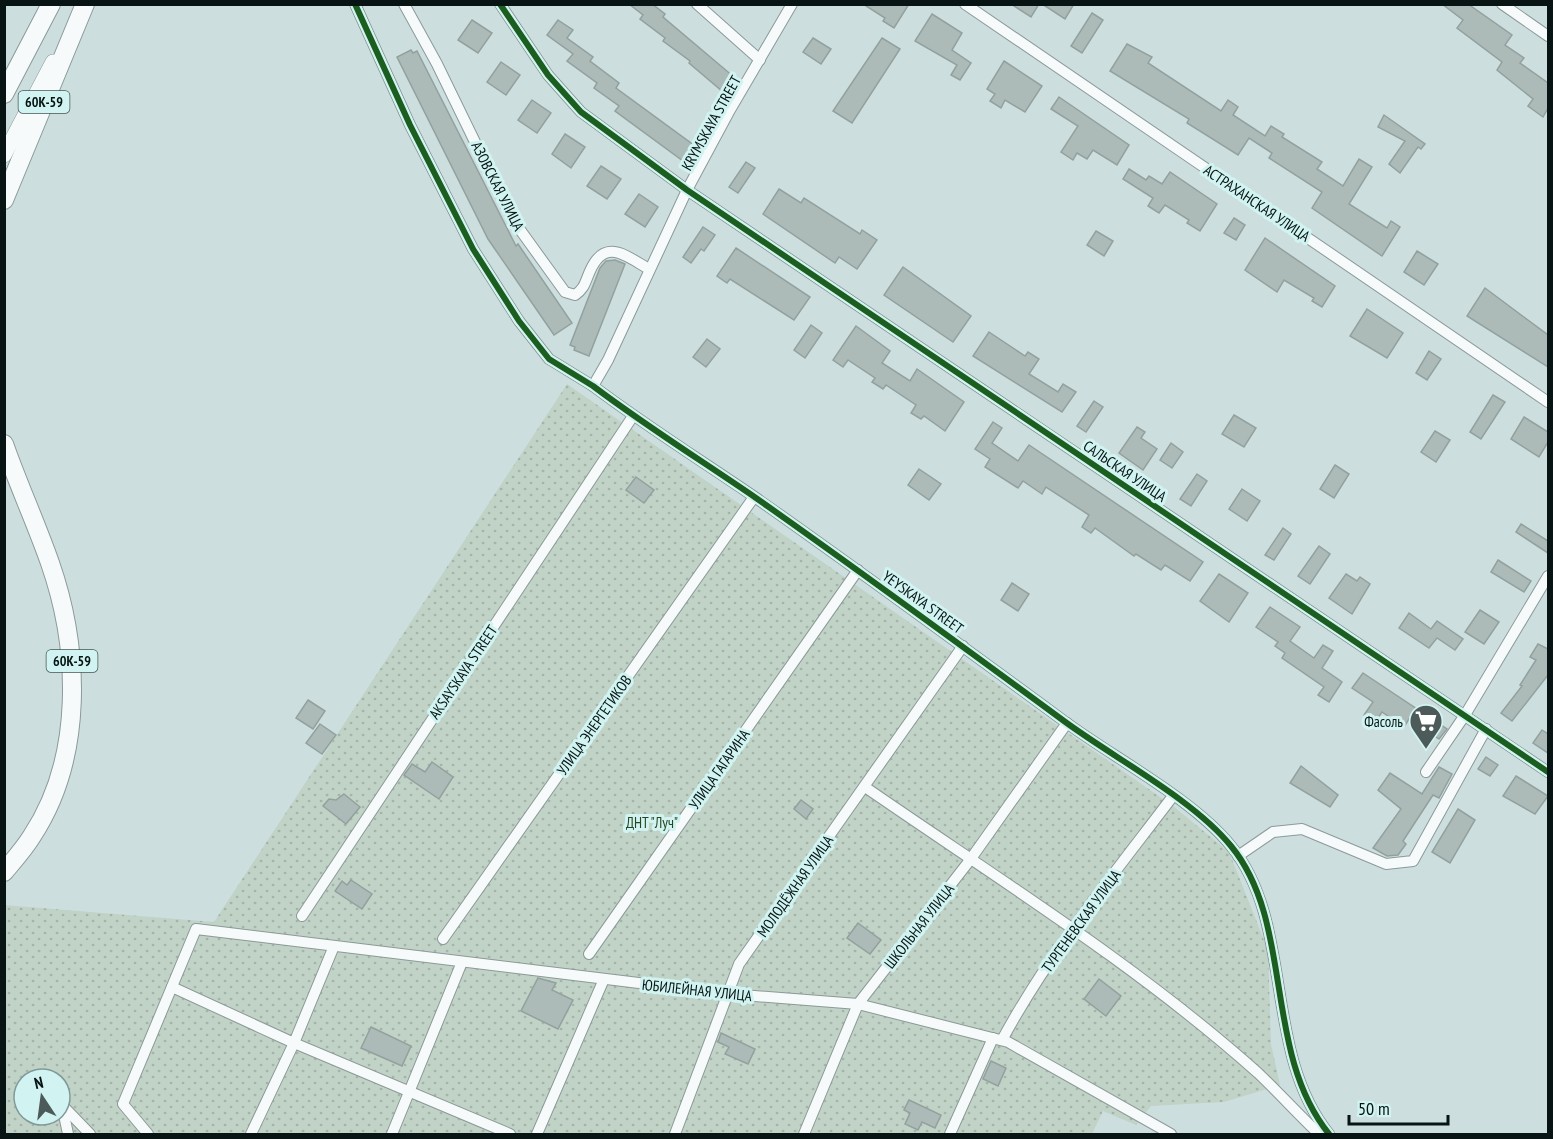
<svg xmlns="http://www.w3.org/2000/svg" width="1553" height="1139" font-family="'PT Sans Narrow',sans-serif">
<defs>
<pattern id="park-dots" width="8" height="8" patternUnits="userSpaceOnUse" patternTransform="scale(1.5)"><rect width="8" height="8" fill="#c1d3c6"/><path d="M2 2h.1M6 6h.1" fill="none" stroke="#a4b4a9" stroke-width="1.8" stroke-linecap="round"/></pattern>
</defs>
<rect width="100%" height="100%" fill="#ccdfde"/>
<path fill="url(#park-dots)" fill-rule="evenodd" d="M567 384 1173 806 1229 852 1268 950 1271 1044 1280 1085 1224 1102 1151 1106 1136 1125 1103 1111 1092 1134H5L4 905 214 922ZM24 1079H60V1115H24Z"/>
<g fill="#adbbb8" stroke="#93a19e" stroke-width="1.5">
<path d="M629 4H652L665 14 663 17 734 77 723 92 689 63 690 61 663 41 665 38 640 19 643 15Z"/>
<path d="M863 4H909L894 28 883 21 885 18Z"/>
<path d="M1011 4H1039L1031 17Z"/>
<path d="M1042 4H1074L1065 19Z"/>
<path d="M1442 4H1468L1512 35 1505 45 1524 58 1520 63 1548 83V108L1543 117 1528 106 1533 99 1497 70 1502 62 1457 28 1463 20Z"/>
<path d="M1092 13 1103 20 1082 53 1071 46Z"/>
<path d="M932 14 962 33 952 50 971 63 960 80 951 75 957 65 915 41Z"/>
<path d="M472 20 492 33 478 53 458 40Z"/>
<path d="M558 20 573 30 567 38 593 57 590 61 619 83 616 88 695 146 683 161 615 111 619 106 594 88 597 83 567 61 573 54 547 35Z"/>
<path d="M813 38 831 49 821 64 803 52Z"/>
<path d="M882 38 900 49 852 123 833 111Z"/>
<path d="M1127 44 1152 57 1148 63 1221 111 1228 100 1238 107 1233 115 1265 136 1271 126 1284 134 1282 137 1322 162 1317 169 1343 186 1359 159 1372 167 1349 204 1387 228 1391 221 1400 227 1382 256 1312 208 1322 192 1269 158 1272 153 1249 138 1238 155 1187 123 1189 119 1110 71Z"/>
<path d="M411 50 413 53 417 51 516 246 518 244 572 323 554 335 488 239 397 57Z"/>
<path d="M1004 61 1042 86 1025 112 1005 100 1001 108 990 101 995 94 987 89Z"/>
<path d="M501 62 520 75 506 95 487 82Z"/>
<path d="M1059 97 1129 145 1117 165 1093 150 1087 159 1077 153 1073 160 1061 152 1078 126 1051 109Z"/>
<path d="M532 100 551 113 537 133 518 120Z"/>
<path d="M1384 115 1425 144 1421 149 1418 147 1400 173 1389 164 1405 141 1378 127Z"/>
<path d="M565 134 585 147 571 168 552 154Z"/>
<path d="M746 162 755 168 738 193 729 187Z"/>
<path d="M601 166 621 179 607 199 587 186Z"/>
<path d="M1129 169 1146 180 1149 176 1162 184 1170 172 1217 204 1200 231 1187 223 1189 220 1165 205 1159 213 1148 206 1153 198 1123 179Z"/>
<path d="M779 189 801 203 804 198 860 234 862 230 877 240 857 269 839 257 835 263 763 214Z"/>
<path d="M639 194 658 207 645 227 625 214Z"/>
<path d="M1234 218 1245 225 1236 240 1224 233Z"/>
<path d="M703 227 715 235 704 251 701 249 691 263 683 257Z"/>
<path d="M1096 231 1113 241 1104 256 1087 245Z"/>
<path d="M1265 238 1335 286 1322 307 1312 301 1314 298 1284 280 1277 292 1245 270Z"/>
<path d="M736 248 810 297 794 320 730 279 727 283 717 276Z"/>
<path d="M1417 251 1438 264 1424 285 1404 272Z"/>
<path d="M615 260 625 264 589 356 574 350 575 347 570 345 600 268 606 261Z"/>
<path d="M903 267 971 316 953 342 884 295Z"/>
<path d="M1485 288 1548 335V367L1467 316Z"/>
<path d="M1367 309 1403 333 1387 358 1350 336Z"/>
<path d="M811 325 822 333 805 358 794 350Z"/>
<path d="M856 326 890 351 882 363 910 381 917 369 964 402 945 431 924 416 921 419 911 413 916 405 886 385 883 389 872 382 875 378 848 360 843 367 833 360Z"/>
<path d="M989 332 1025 356 1028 352 1039 359 1029 374 1058 392 1063 384 1076 392 1062 412 973 356Z"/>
<path d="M707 339 720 349 706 367 693 357Z"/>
<path d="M1429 351 1441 359 1427 380 1416 373Z"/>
<path d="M1493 395 1505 402 1481 439 1470 432Z"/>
<path d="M1094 401 1103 407 1086 432 1077 426Z"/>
<path d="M1234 415 1256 428 1244 447 1222 434Z"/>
<path d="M1524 417 1548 432V442L1539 457 1511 439Z"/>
<path d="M993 422 1002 428 992 443 1018 461 1029 445 1203 562 1190 581 1165 565 1161 570 1136 554 1134 556 1095 528 1091 533 1082 527 1089 515 1046 487 1042 494 1023 481 1018 488 985 467 990 459 975 449Z"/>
<path d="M1137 427 1145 432 1141 438 1157 449 1143 470 1119 453Z"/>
<path d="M1435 431 1450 440 1436 462 1421 452Z"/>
<path d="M1171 443 1183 452 1172 468 1160 460Z"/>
<path d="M1335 465 1349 474 1334 498 1320 489Z"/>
<path d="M919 469 941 484 929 500 908 485Z"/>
<path d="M1197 474 1207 481 1191 506 1180 499Z"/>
<path d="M636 477 654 490 644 503 626 490Z"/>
<path d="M1242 489 1260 501 1247 521 1229 509Z"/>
<path d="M1521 524 1548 541V553L1516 532Z"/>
<path d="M1283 528 1291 534 1274 560 1265 555Z"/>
<path d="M1319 546 1330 554 1310 584 1298 576Z"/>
<path d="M1498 560 1531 581 1524 592 1491 572Z"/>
<path d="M1219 574 1248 593 1229 622 1200 601Z"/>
<path d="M1346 574 1357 581 1360 577 1370 584 1352 614 1329 598Z"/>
<path d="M1012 583 1029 594 1018 611 1001 600Z"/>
<path d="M1270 607 1300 627 1290 641 1314 658 1323 645 1333 651 1322 668 1342 682 1329 702 1318 695 1324 687 1282 658 1285 653 1275 646 1278 642 1256 627Z"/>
<path d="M1480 610 1499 622 1484 644 1465 632Z"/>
<path d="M1409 613 1431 629 1437 621 1463 639 1455 650 1437 638 1429 648 1399 628Z"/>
<path d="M1538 644 1548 649V675L1512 721 1501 713 1522 686 1520 685 1536 660 1530 657Z"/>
<path d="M1363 673 1447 729 1439 739 1409 719 1404 727 1382 712 1375 722 1364 715 1373 702 1352 688Z"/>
<path d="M308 700 325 711 313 729 296 718Z"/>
<path d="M320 724 336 735 322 754 306 743Z"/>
<path d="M1542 730 1548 734V753L1533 743Z"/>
<path d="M1486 757 1498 765 1490 776 1478 769Z"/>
<path d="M432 762 453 777 439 799 404 775 412 764 425 772Z"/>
<path d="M1301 766 1338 795 1330 807 1290 783Z"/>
<path d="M1439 767 1452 774 1439 798 1433 795 1416 821 1403 841 1406 844 1398 855 1387 856 1373 848 1401 809 1378 790 1390 773 1422 794Z"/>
<path d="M1516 776 1548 796 1535 814 1503 796Z"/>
<path d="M344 794 360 807 346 824 323 806 329 799 336 800Z"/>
<path d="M801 800 813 809 806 819 794 809Z"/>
<path d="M1458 809 1475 820 1450 863 1432 852Z"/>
<path d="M351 880 372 894 362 909 335 891 342 881 347 885Z"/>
<path d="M858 923 881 940 870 954 847 938Z"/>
<path d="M538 978 556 983 552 990 573 1000 558 1029 521 1011Z"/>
<path d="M1099 979 1121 996 1106 1016 1084 999Z"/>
<path d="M371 1027 411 1046 402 1066 361 1048Z"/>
<path d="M721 1033 755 1049 748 1064 725 1054 729 1047 718 1042Z"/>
<path d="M991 1061 1006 1068 998 1086 983 1079Z"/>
<path d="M909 1100 941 1115 935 1128 922 1122 918 1130 905 1124 910 1113 904 1110Z"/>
</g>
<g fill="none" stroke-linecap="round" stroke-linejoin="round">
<g stroke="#8b9999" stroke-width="12">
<g id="street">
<path d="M355 4 410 125 473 249 519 321 549 359 593 386C646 426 702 461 756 498 860 571 962 646 1064 721 1114 758 1193 799 1231 846 1295 924 1262 1051 1329 1134"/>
<path d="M404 4 437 64 513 220 565 292 575 295C585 288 585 282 590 271 605 237 626 256 649 269"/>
<path d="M500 4 548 75 581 112 687 190 1548 772"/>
<path d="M697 4 760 60"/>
<path d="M965 4 1548 402"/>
<path d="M1502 4 1548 36"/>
<path d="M593 386 608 360 687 190 730 110 792 4"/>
<path d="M1426 772 1465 715 1548 576"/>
<path d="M865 787C998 879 1137 965 1258 1073 1279 1093 1298 1114 1319 1134"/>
<path d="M1238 856 1273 832 1302 829 1386 864 1413 861 1486 729"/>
<path d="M302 916 633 416"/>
<path d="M443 939 754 497"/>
<path d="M589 954 858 570"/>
<path d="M172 987 294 1043 510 1134"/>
<path d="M1002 1040C1049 953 1113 875 1173 796"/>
<path d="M62 1105 90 1134"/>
<path d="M62 1105 68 1134"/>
<path d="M148 1134 123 1104 196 929 729 994 858 1004 1008 1042 1171 1134"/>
<path d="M251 1134 294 1043 334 946"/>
<path d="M392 1134 462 962"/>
<path d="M537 1134 604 979"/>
<path d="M675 1134 739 964 963 646"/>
<path d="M804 1134 858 1004 970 860 1067 723"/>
<path d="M950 1134 993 1038"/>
</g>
</g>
<g stroke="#8b9999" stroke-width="16">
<path id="secondary" d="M4 155 53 62"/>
</g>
<g stroke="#8b9999" stroke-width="20">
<g id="primary">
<path d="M4 94 51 4"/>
<path d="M4 200 85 4"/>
<path d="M4 444C18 484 36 523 50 563 80 649 84 757 32 836 24 849 14 860 4 872"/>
</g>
</g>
<use href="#street" stroke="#f7fafa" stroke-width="10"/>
<use href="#secondary" stroke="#f7fafa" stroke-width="15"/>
<use href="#primary" stroke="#f7fafa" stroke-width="18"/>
<g stroke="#d1f4f2" stroke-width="10">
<g id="cycleway">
<path d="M355 4 410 125 473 249 519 321 549 359 593 386C646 426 702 461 756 498 860 571 962 646 1064 721 1114 758 1193 799 1231 846 1295 924 1262 1051 1329 1134"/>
<path d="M500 4 548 75 581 112 687 190 1548 772"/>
</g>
</g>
<use href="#cycleway" stroke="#1b5e20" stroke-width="6"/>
</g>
<defs>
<g id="supermarket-pin" transform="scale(1.725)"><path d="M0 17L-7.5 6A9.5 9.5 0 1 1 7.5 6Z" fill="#4c5b5a" stroke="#d1f4f2"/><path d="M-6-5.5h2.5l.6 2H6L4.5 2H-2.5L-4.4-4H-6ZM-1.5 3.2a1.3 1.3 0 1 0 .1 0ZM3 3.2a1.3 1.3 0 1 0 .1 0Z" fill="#fff"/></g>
</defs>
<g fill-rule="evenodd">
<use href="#supermarket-pin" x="1426" y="721"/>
</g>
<g text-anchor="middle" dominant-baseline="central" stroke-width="6" stroke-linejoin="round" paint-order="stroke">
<g fill="#d1f4f2" stroke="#445756" stroke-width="1.5">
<rect x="18.5" y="91" width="51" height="22" rx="4.5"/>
<rect x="46.5" y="650" width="51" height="22" rx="4.5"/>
</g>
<g font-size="14" font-weight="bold" fill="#071413">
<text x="44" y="102">60К-59</text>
<text x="72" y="661">60К-59</text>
</g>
<g font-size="15" fill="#071413" stroke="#d1f4f2">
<text transform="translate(711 123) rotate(-61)">KRYMSKAYA STREET</text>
<text transform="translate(498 186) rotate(63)">АЗОВСКАЯ УЛИЦА</text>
<text transform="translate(1257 203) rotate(34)">АСТРАХАНСКАЯ УЛИЦА</text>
<text transform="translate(1125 471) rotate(34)">САЛЬСКАЯ УЛИЦА</text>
<text transform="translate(923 602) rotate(36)">YEYSKAYA STREET</text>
<text transform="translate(463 672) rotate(-56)">AKSAYSKAYA STREET</text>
<text transform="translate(594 725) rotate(-55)">УЛИЦА ЭНЕРГЕТИКОВ</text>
<text transform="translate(719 769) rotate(-55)">УЛИЦА ГАГАРИНА</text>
<text transform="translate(795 886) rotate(-55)">МОЛОДЁЖНАЯ УЛИЦА</text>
<text transform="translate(1081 921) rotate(-54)">ТУРГЕНЕВСКАЯ УЛИЦА</text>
<text transform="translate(919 926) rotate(-52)">ШКОЛЬНАЯ УЛИЦА</text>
<text transform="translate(697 990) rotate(6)">ЮБИЛЕЙНАЯ УЛИЦА</text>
</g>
<g font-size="15" fill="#071413" stroke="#d1f4f2" text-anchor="end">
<text x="1403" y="721">Фасоль</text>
</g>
<g font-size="15" fill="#294620" stroke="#d1f4f2">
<text x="652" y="822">ДНТ "Луч"</text>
</g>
</g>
<rect width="1553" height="1139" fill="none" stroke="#071413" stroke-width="12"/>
<g transform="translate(42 1097) rotate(347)"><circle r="28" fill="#d1f4f2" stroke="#809a99" stroke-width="1.5"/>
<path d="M0-4.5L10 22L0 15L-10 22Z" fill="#4c5b5a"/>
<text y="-9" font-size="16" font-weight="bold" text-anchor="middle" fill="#071413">N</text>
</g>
<path d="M1349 1115v9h99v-9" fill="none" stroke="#071413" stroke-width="3"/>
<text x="1358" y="1115" font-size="18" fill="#071413" stroke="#d1f4f2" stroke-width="4.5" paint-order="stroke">50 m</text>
</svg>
